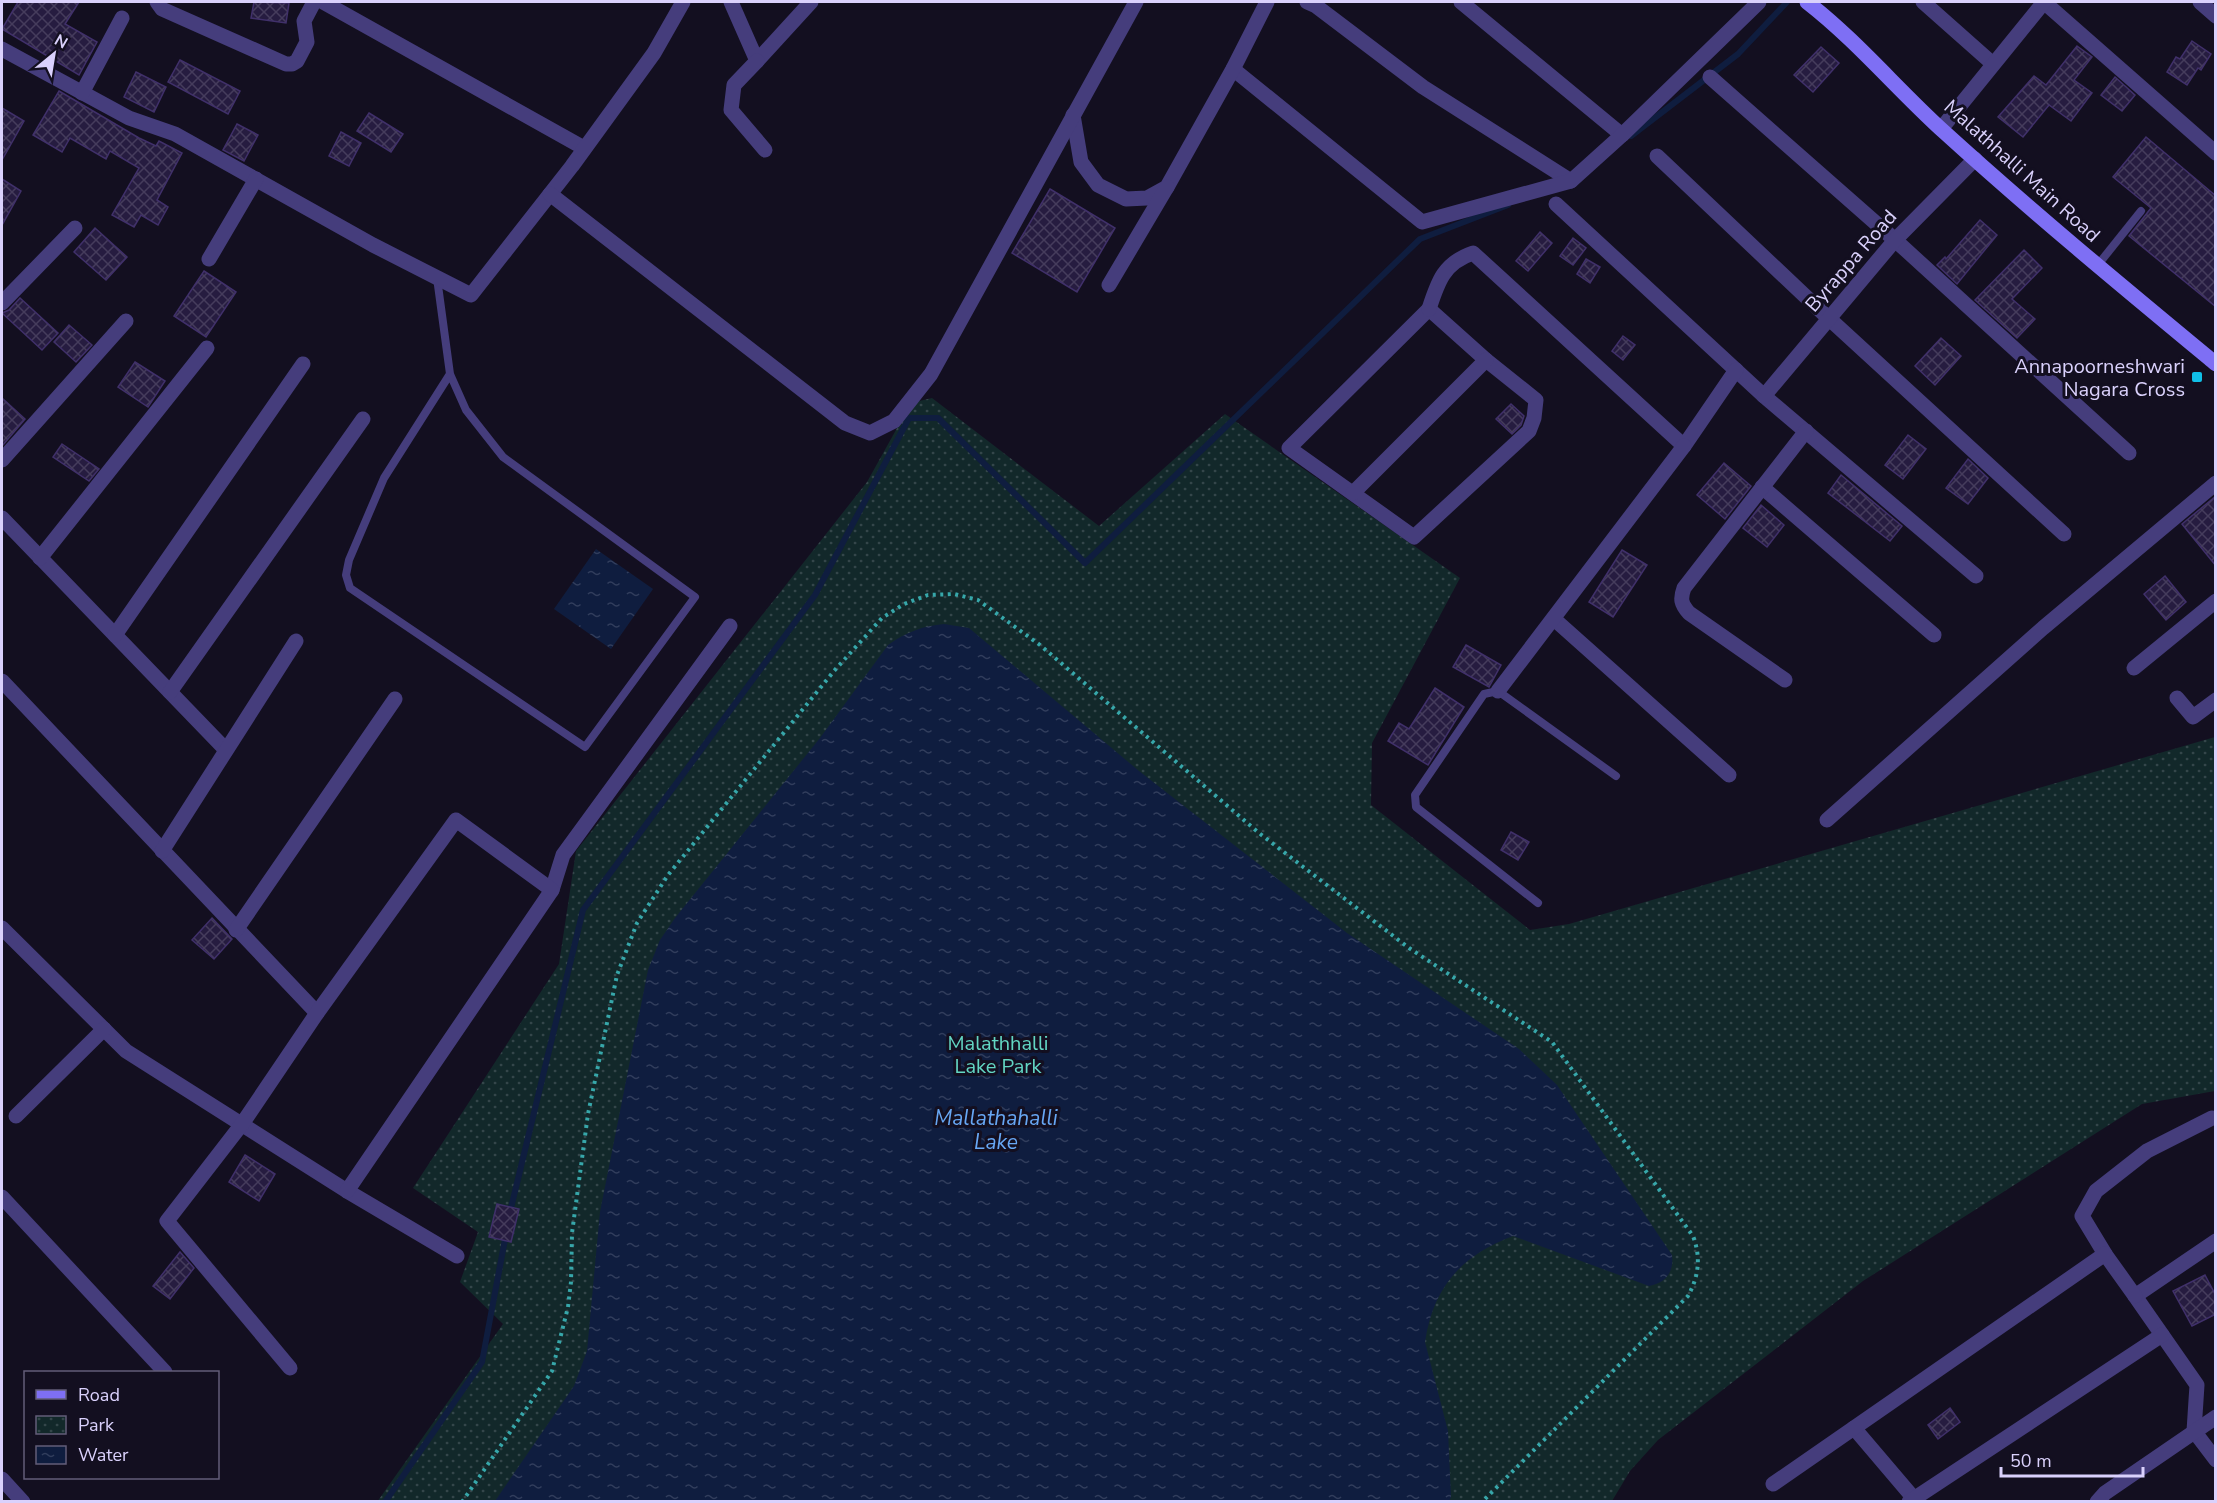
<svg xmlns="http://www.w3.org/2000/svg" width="2217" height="1503" font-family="'Nunito Sans',sans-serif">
<defs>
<pattern id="park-dots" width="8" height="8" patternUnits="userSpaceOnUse" patternTransform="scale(1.5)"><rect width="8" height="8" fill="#12282a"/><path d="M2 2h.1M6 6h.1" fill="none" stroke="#34464a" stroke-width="1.8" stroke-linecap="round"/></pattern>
<pattern id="water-ripples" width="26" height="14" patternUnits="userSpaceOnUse" patternTransform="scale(1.5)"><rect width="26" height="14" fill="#0f1d3f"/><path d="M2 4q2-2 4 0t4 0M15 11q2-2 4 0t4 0" fill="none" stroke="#313d5c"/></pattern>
<pattern id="building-cross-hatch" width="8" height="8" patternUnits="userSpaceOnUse" patternTransform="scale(1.5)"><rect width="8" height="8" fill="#261c40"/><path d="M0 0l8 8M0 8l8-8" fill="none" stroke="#453c5c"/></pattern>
</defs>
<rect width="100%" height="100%" fill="#130f20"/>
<path fill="url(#park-dots)" d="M932 398 1099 526 1225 414 1460 578 1372 743 1371 805 1530 930 1569 924 2215 737V1091L2142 1104 1863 1281 1658 1440 1630 1471 1612 1501 377 1502 503 1324 460 1282 478 1232 413 1188 559 964 576 851 867 482 911 403Z"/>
<g fill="url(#water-ripples)">
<path d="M596 549 653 589 611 649 554 609Z"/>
<path d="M944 624 969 628 1139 771 1347 933 1519 1049 1557 1085 1672 1255C1674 1272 1666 1283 1649 1286L1513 1236C1462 1255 1433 1287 1425 1342L1448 1431 1451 1497 1449 1501H495L574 1386 587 1351 600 1212 648 970 660 940 675 918 820 738 888 645C906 632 923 626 944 624Z"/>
</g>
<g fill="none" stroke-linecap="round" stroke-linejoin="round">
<g stroke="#0f1d3f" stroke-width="6">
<path d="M1631 136 1738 54 1787 2"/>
<path d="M510 1212 583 910 815 595 909 418H938L1085 563 1420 239 1508 205"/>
<path d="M385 1502 482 1362 506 1234"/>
</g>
</g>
<g fill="url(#building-cross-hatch)" stroke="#40306a" stroke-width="1.5">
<path d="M18 2H79L65 24 97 42 79 75 2 29Z"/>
<path d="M254 2 289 3 286 23 251 18Z"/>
<path d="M2192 41 2211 54 2201 70 2198 68 2187 85 2167 72 2176 57 2180 59Z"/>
<path d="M2077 46 2092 57 2074 80 2092 93 2071 121 2049 105 2023 137 1998 117 2034 76 2046 85Z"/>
<path d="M1821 47 1839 63 1813 92 1794 75Z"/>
<path d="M180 60 240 91 228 114 168 82Z"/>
<path d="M136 72 166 87 154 112 124 97Z"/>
<path d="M2115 77 2135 95 2122 111 2101 95Z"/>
<path d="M59 91 139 138 156 146 159 141 182 153 157 200 168 207 158 225 141 215 134 227 112 215 139 168 110 151 106 159 70 138 62 152 33 135Z"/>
<path d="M2 108 24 121 2 160Z"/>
<path d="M369 113 403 134 391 152 357 131Z"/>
<path d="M237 124 258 135 244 161 223 150Z"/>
<path d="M341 132 361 143 349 166 329 156Z"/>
<path d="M2146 137 2216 196V307L2129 236 2151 208 2113 177Z"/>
<path d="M2 179 21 191 2 225Z"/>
<path d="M1050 189 1115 228 1077 292 1012 253Z"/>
<path d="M1980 220 1997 235 1957 284 1937 265 1945 257 1946 259Z"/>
<path d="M95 228 127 257 106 280 74 252Z"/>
<path d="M1540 232 1552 243 1528 271 1516 261Z"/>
<path d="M1573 238 1586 248 1573 265 1560 256Z"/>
<path d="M2024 250 2042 268 2012 299 2035 319 2017 338 1975 300Z"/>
<path d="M1586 259 1600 267 1590 283 1577 274Z"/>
<path d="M204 271 236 292 206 337 174 316Z"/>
<path d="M20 298 58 333 42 350 2 313 9 310Z"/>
<path d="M69 325 92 345 76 362 54 342Z"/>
<path d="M1623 336 1635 345 1623 360 1612 351Z"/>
<path d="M1941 338 1961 356 1935 385 1915 366Z"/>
<path d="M135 362 165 381 148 407 118 387Z"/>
<path d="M2 398 25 419 2 446Z"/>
<path d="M1511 404 1524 416 1521 425 1512 434 1496 419Z"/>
<path d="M1908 435 1926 449 1903 479 1885 465Z"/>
<path d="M62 444 99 469 89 481 53 457Z"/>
<path d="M1968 459 1988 478 1968 504 1946 488Z"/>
<path d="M1724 463 1751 486 1725 519 1697 495Z"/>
<path d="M1841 475 1902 526 1890 541 1828 493Z"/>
<path d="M2216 496V566L2182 524Z"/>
<path d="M1761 505 1784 525 1767 547 1743 528Z"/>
<path d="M1622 550 1647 565 1613 617 1589 602Z"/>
<path d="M2165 576 2186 602 2166 620 2144 594Z"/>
<path d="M1466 645 1501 665 1489 687 1453 667Z"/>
<path d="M1435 688 1464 707 1428 765 1388 741 1399 723 1409 729Z"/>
<path d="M1511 832 1529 842 1518 860 1501 850Z"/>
<path d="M212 918 232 939 214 959 192 940Z"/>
<path d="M245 1155 275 1174 259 1201 229 1182Z"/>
<path d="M497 1204 519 1209 511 1242 489 1237Z"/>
<path d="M180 1252 194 1268 170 1299 153 1286Z"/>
<path d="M2205 1275 2216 1296V1314L2192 1326 2173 1291Z"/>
<path d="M1950 1408 1960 1422 1938 1439 1928 1425Z"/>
</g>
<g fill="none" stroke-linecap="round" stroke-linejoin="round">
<path stroke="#37a7aa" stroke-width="4" stroke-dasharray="3 4.5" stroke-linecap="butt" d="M462 1502 552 1371 568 1307 571 1282 572 1233 588 1114 617 975 637 923 668 875 834 671 882 618 904 604 928 595 954 594 978 600 1040 645 1259 833 1409 948 1552 1042 1693 1236C1701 1257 1699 1276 1688 1296L1482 1502"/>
<g stroke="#453d7c" stroke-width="8">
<path d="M2097 266 2141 211"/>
<path d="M437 278 450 374 466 410 503 457 695 597 585 747 350 588 346 575 349 560 384 478 450 374"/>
<path d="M1538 903 1416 807 1415 795 1484 694 1498 691 1616 776"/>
</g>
<g stroke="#453d7c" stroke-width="15">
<path d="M157 2 162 9 286 64H292L297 61 307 42 304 21 314 2"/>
<path d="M323 2 584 148"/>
<path d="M731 2 757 61 811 2"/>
<path d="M1307 2 1316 6 1423 87 1571 181"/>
<path d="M1461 2 1622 135"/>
<path d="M1923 2 1993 64"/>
<path d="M2044 2 2216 153"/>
<path d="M2200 2 2216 16"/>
<path d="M2 49 129 118 175 134 373 245 471 295 572 166 654 53 683 2"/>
<path d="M757 61 734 85 731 110 765 150"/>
<path d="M1233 69 1422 222 1571 181 1622 135 1759 2"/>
<path d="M1710 77 1895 240 2129 453"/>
<path d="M82 93 122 18"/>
<path d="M1073 115 1081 162 1098 185 1126 199 1147 198 1167 187 1233 69 1267 2"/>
<path d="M1941 129 2044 2"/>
<path d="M1657 156 1823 313 2064 534"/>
<path d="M550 194 845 423 870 433 894 421 931 374 1136 2"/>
<path d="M1556 204 1764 396 1976 576"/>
<path d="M209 259 256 179"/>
<path d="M1109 285 1167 187"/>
<path d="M2 303 75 228"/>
<path d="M1429 309 1486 360 1536 400 1534 418 1529 431 1414 537 1289 448Z"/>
<path d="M1429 309C1438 281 1444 263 1473 253L1684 446 1736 370"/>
<path d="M1764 396 1895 240 1975 159"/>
<path d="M2 460 126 321"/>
<path d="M1762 487 1934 635"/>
<path d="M1353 493 1486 360"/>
<path d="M2 518 226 750"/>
<path d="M40 558 207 348"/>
<path d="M1554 619 1729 775"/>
<path d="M115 635 303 364"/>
<path d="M2134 668 2216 601"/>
<path d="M1785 680 1689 613C1681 604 1680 599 1684 588L1806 431"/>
<path d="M2 681 317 1013"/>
<path d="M1498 691 1684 446"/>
<path d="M170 692 363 419"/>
<path d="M2177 698 2193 717 2216 700"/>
<path d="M1827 820 2043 628 2216 483"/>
<path d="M162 851 296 641"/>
<path d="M552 890 563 855 730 626"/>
<path d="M2 928 126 1051 347 1191 457 1256"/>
<path d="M236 930 395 699"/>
<path d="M16 1116 104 1029"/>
<path d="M2 1197 165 1372"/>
<path d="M2216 1241 2135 1296 2197 1385 2194 1431 2216 1460"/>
<path d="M2105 1254 2082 1216 2096 1191 2147 1151 2212 1118"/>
<path d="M290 1368 167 1221 242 1124 317 1013 456 820 552 890 347 1191"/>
<path d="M1854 1428 1917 1502"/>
<path d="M2 1479 23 1502"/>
<path d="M1773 1484 2105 1254 2135 1296"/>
<path d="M1909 1502 2162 1335"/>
<path d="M2097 1502 2105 1493 2216 1417"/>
</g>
<path stroke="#7e6ff4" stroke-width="15" d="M1807 2C1856 40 1896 88 1942 130 2031 211 2123 287 2216 364"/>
</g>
<rect fill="#11c0e8" stroke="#130f20" stroke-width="2" x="2191" y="371" width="12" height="12" rx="3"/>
<g text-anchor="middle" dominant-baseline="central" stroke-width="6" stroke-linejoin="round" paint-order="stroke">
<g font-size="20" fill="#dad1fc" stroke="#130f20">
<text transform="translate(2022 171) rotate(42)">Malathhalli Main Road</text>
<text transform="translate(1851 261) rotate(-49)">Byrappa Road</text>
</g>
<g font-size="20" fill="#dad1fc" stroke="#130f20" text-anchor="end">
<text x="2185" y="366">Annapoorneshwari<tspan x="2185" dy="23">Nagara Cross</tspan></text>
</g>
<g font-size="20" fill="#63d6c3" stroke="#130f20">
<text x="998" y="1043">Malathhalli<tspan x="998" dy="23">Lake Park</tspan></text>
</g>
<g font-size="21" font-style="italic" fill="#67a7f4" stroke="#130f20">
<text x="996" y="1118">Mallathahalli<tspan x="996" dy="24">Lake</tspan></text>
</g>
</g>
<rect width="2217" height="1503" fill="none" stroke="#dad1fc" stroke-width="6"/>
<rect x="24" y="1371" width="195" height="108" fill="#130f20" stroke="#635d78" stroke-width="1.5"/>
<rect x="36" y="1390" width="30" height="9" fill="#7e6ff4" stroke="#635d78" stroke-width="1.5"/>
<text x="78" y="1401" font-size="18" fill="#dad1fc">Road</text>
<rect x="36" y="1416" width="30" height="18" fill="url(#park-dots)" stroke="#635d78" stroke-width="1.5"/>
<text x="78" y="1431" font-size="18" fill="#dad1fc">Park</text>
<rect x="36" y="1446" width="30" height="18" fill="url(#water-ripples)" stroke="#635d78" stroke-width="1.5"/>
<text x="78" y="1461" font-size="18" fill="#dad1fc">Water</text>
<g transform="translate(54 54) rotate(30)" stroke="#130f20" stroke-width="4.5" paint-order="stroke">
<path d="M0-4.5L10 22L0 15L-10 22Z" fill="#dad1fc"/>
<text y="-9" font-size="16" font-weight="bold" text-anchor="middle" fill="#dad1fc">N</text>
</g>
<path d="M2001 1467v9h142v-9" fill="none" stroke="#dad1fc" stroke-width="3"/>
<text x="2010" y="1467" font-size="18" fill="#dad1fc" stroke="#130f20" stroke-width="4.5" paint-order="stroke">50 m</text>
</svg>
